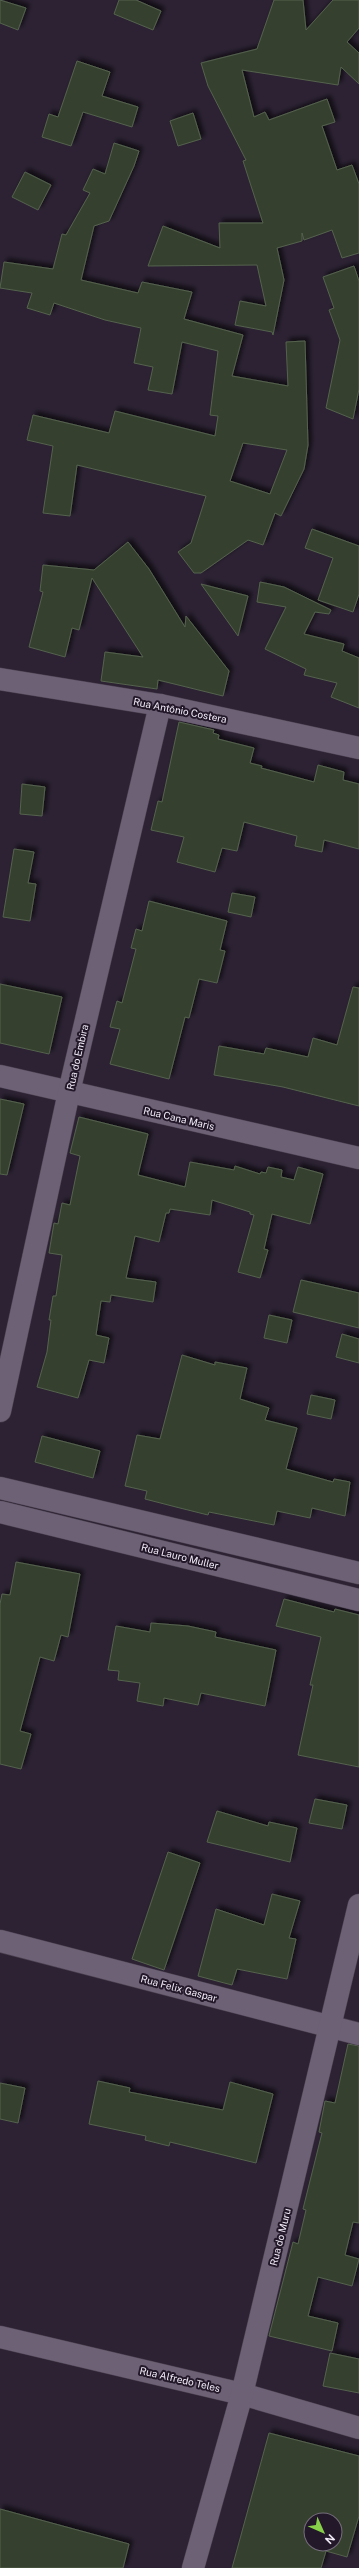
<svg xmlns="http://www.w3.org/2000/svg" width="359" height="2568" font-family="'Public Sans',sans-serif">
<defs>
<filter id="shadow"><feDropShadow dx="3.5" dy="-3.5" stdDeviation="2" flood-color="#0009"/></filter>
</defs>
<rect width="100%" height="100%" fill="#2c2233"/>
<g fill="#35402d" stroke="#55624e" fill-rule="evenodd" filter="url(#shadow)">
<path d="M0 0 26 8 18 30 0 23Z"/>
<path d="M119 0H136L161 11 153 30 114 14Z"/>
<path d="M274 0H303L306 30 333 0H359V28L347 42 359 53V84L341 67 338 85 242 70 254 117 265 112 269 120 327 99 335 122 322 126 337 170 352 165 359 184V253L342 258 332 230 304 240 302 233V241L277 248 284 280 273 335 272 332 235 325 240 301 266 306 257 265 148 266 163 226 220 248 219 223H263L243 161 246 160 208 86 201 63 257 49Z"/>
<path d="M77 61 110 72 102 96 138 107 132 127 83 112 71 146 42 137 49 114 58 117Z"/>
<path d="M193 113 201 139 178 146 170 121Z"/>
<path d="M114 143 139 151 134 166 109 221 94 226 81 280 138 293 142 282 192 292 184 319 243 335 232 376 288 386 286 342 305 341 308 445 304 469 281 516 275 513 263 545 248 540 201 573H194L178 552 191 543 206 496 77 465 70 516 43 513 53 446 27 440 33 415 109 433 115 411 215 436 218 416 210 415 218 351 182 342 172 394 148 390 153 367 134 363 141 328 105 320 54 303 50 315 27 308 32 293 0 288 4 262 53 269 62 234 66 235 90 193 83 190 93 169 105 174ZM243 443 287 450 270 494 230 481Z"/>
<path d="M25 172 51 185 38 210 12 197Z"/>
<path d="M354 266 359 281V389L353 419 326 408 340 340 329 310 334 308 323 277Z"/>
<path d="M312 529 359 546V594L353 612 318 600 333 558 305 548Z"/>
<path d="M128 542 149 569 185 627 186 616 229 671 223 696 158 680 157 689 101 681 105 652 143 657 92 578 79 630 72 628 65 657 29 647 43 592 40 591 43 565 94 570Z"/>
<path d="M260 582 284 587 331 610 329 614 315 612 304 634 344 644 342 651 359 658V708L331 697 337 683 304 675 306 669 265 649 286 607 257 602Z"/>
<path d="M201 584 248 596 238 636Z"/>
<path d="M179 722 214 730 213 733 219 735 218 739 254 748 250 763 262 766 261 768 314 782 318 765 344 772 343 780 359 784V849L324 840 322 852 295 846 297 836 244 822 237 851 222 848 215 872 177 862 184 837 151 830 158 801 162 802Z"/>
<path d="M22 784 45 787 42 816 20 814Z"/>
<path d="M14 849 34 852 28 883 36 884 30 921 3 917Z"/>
<path d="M232 893 255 897 251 917 228 912Z"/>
<path d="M149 901 227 921 220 950 225 951 217 983 199 979 189 1018 185 1017 169 1079 110 1064 120 1029 110 1027 117 1001 122 1003 136 949 131 948 136 929 142 931Z"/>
<path d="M0 984 62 997 49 1054 0 1043Z"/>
<path d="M353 987 359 988V1106L283 1087 214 1075 219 1046 264 1054 266 1048 308 1057 313 1038 337 1045Z"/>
<path d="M0 1099 24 1104 7 1175 0 1174Z"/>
<path d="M79 1117 148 1134 138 1175 185 1187 190 1162 234 1170 235 1166 260 1174 261 1172 266 1173 268 1167 282 1170 281 1177 294 1180 298 1167 323 1174 310 1224 272 1214 264 1249 268 1250 260 1278 238 1272 254 1215 250 1214V1212L212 1200 210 1215 170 1209 169 1213H166L159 1242 135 1236 126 1278 156 1282 153 1302 111 1295 110 1302 101 1301 96 1335 109 1338 104 1363 89 1360 78 1398 37 1387 47 1352 51 1320H49L53 1296H56L62 1255 49 1253 54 1223 58 1224 62 1203 70 1205 80 1156 70 1153Z"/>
<path d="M301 1280 359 1293V1328L293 1312Z"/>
<path d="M269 1315 292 1320 287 1343 264 1338Z"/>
<path d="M342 1334 359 1339V1363L336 1357Z"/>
<path d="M182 1355 215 1365V1362L247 1368 240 1399 269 1408 265 1420 297 1428 286 1469 333 1482 334 1479 350 1482 345 1516 312 1508 310 1518 277 1511 274 1525 209 1512 208 1515 176 1507 145 1499 147 1491 125 1486 137 1435 160 1439Z"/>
<path d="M311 1395 335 1400 331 1419 307 1414Z"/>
<path d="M42 1436 100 1451 93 1478 35 1462Z"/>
<path d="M16 1562 80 1574 68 1637 61 1635 54 1661 40 1657 20 1731 31 1734 21 1769 0 1764V1604L2 1594 10 1595Z"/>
<path d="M284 1599 334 1612 335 1609 359 1615V1767L298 1755 313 1685H310L321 1637 276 1626Z"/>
<path d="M151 1623 188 1626 216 1632 215 1637 276 1650 265 1706 201 1693 198 1705 164 1698 163 1706 137 1701 140 1683 118 1680 119 1671 108 1670 116 1626 150 1632Z"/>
<path d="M315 1799 347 1805 342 1829 309 1823Z"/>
<path d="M217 1811 268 1826 269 1822 297 1828 290 1862 207 1842Z"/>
<path d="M168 1852 200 1863 164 1970 132 1959Z"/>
<path d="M272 1894 300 1901 289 1938 296 1939 287 1979 237 1969 232 1985 198 1976 216 1909 264 1925Z"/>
<path d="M348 2044 359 2046V2223L353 2222 345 2255 359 2259 352 2286 318 2277 308 2316 338 2323 332 2351 269 2336 293 2242 298 2244 306 2210 303 2209 322 2133 319 2132 325 2101 335 2103Z"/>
<path d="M98 2081 130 2088 129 2092 223 2110 230 2082 273 2094 256 2163 170 2142 169 2146 145 2140 146 2136 89 2124Z"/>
<path d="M0 2083 25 2088 18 2123 0 2119Z"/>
<path d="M330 2353 359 2359V2393L323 2386Z"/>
<path d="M269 2433 359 2456V2516L347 2557 326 2551 321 2568H232ZM311 2520H335V2544H311Z"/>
<path d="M0 2509 129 2544 123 2568H0Z"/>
</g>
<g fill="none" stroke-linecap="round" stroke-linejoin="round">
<g stroke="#4a4150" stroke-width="23">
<g id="street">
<path d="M0 679 160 705 359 748"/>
<path d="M0 1076 359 1158"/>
<path d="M0 1411 69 1092 160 705"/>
<path d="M0 1941 359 2034"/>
<path d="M0 2337 242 2394 359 2428"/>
<path d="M193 2568 242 2394 359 1905"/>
</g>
</g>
<g stroke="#4a4150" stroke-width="23">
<g id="secondary">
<path d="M0 1488 359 1573"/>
<path d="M0 1512 359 1600"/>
</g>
</g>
<use href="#street" stroke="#6d6176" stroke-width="22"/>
<use href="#secondary" stroke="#6d6176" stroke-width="22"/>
</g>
<g text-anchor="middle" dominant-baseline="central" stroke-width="4" stroke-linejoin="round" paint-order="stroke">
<g font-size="10" fill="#f3ecf8" stroke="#221829">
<text transform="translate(180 710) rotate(11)">Rua Antônio Costera</text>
<text transform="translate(77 1057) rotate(-77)">Rua do Embira</text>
<text transform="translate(179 1118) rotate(13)">Rua Cana Maris</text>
<text transform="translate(180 1556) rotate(14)">Rua Lauro Muller</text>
<text transform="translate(179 1988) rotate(15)">Rua Felix Gaspar</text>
<text transform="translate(280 2237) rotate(-76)">Rua do Muru</text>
<text transform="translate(180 2379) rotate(13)">Rua Alfredo Teles</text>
</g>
</g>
<g transform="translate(323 2532) rotate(135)"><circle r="19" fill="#221829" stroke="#766d7c"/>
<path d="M0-3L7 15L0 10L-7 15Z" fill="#87cf4a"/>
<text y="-6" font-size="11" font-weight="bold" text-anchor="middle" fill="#f3ecf8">N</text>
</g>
</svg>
